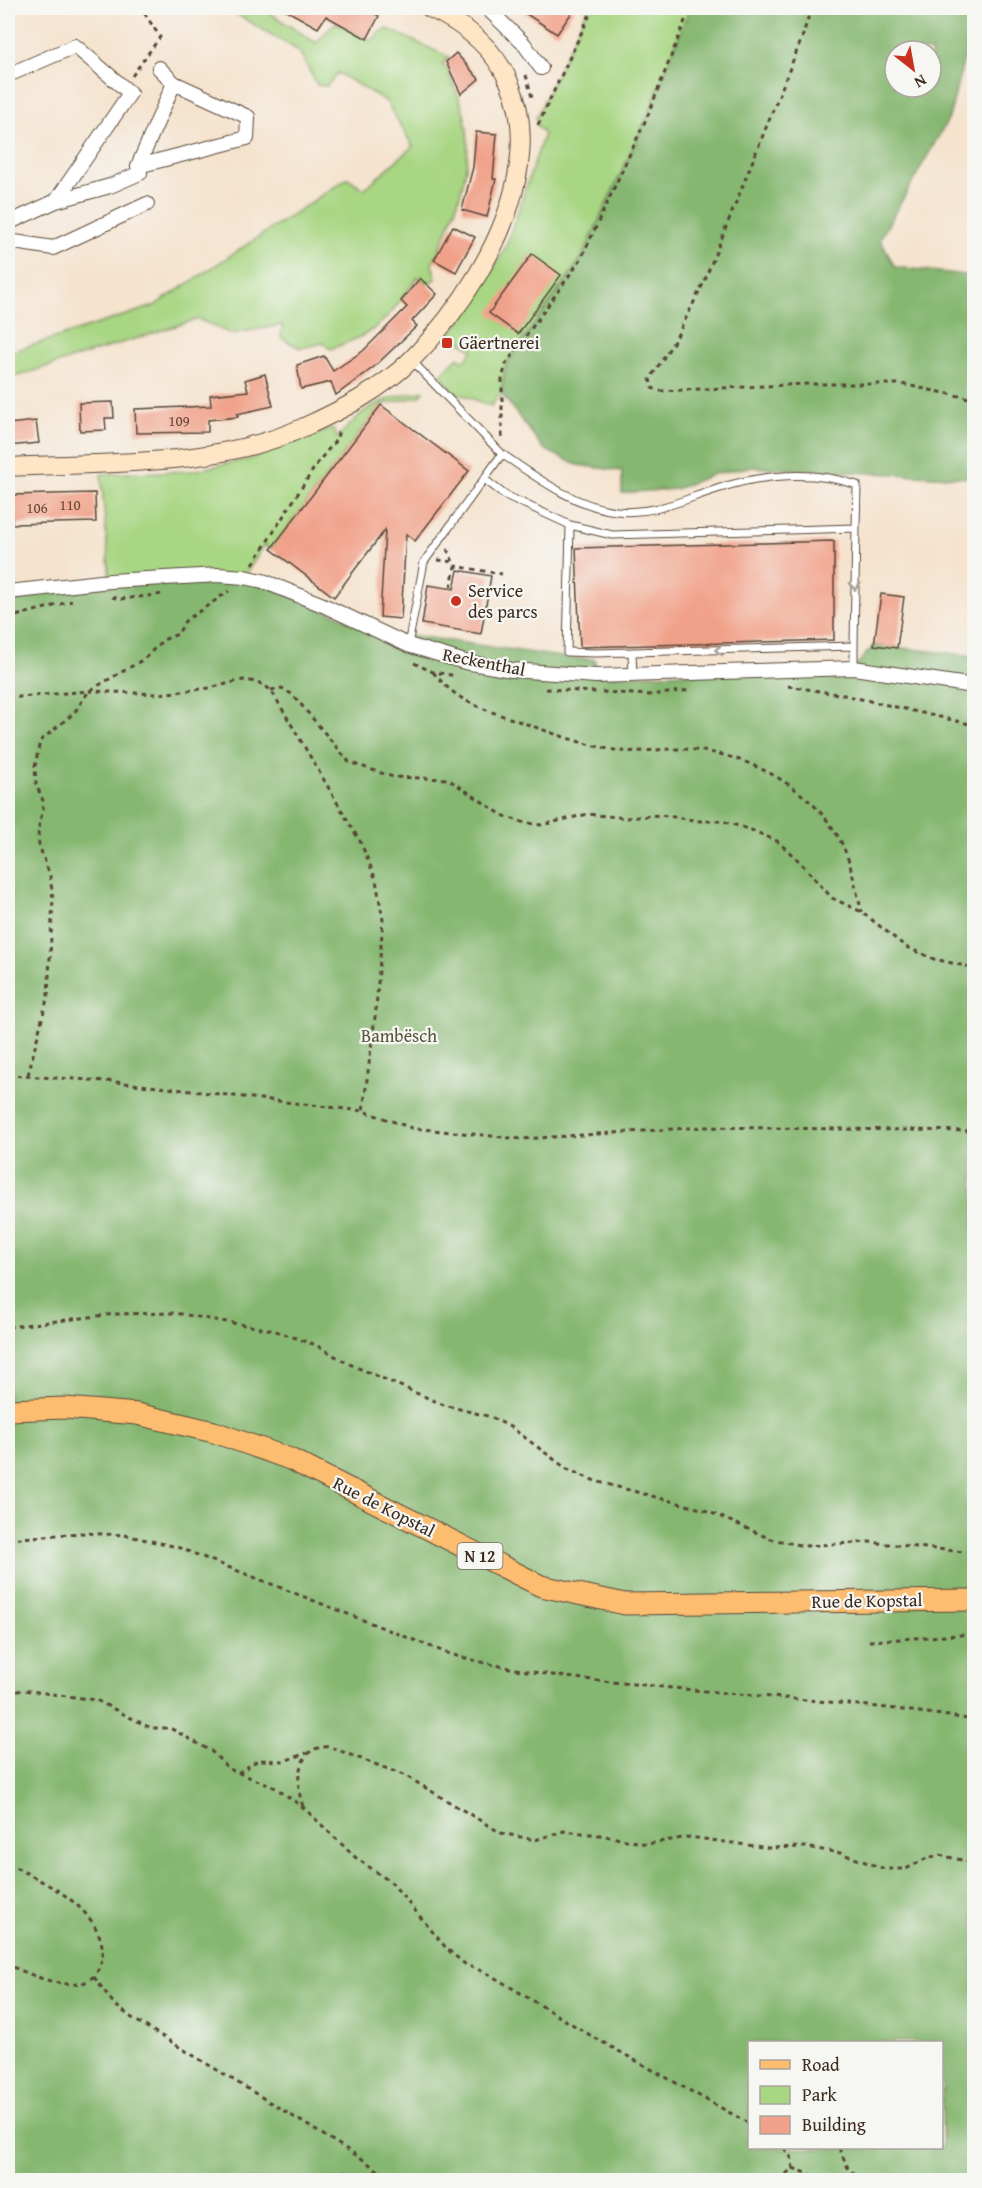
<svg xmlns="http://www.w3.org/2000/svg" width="982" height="2188" viewBox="0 0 982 2188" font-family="'Gentium Book Plus',serif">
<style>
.green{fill:#a8d683;stroke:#728050;stroke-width:1.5}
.forest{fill:#86b771;stroke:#607048;stroke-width:1.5;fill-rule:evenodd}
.building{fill:#f1a189}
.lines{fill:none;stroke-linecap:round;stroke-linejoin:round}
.service-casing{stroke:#574638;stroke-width:9}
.minor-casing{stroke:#574638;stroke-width:16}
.secondary-casing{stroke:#574638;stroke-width:20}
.primary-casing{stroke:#574638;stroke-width:23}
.path{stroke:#574638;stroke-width:3;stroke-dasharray:4.5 4.5;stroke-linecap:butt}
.service{stroke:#fff;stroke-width:7}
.minor{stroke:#fff;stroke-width:14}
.secondary{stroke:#fee5c5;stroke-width:18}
.primary{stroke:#fcbd6f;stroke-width:21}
.oneway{stroke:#a79f9a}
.poi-dot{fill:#c8321e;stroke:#f6f6f2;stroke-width:2}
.labels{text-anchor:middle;stroke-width:4.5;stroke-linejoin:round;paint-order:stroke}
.number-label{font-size:15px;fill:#684839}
.shield{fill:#f6f6f2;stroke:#73675e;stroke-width:1.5}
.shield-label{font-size:16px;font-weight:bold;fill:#3b2a1e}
.poi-label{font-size:18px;fill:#3b2a1e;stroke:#f6f6f2;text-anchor:start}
.street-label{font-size:18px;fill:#3b2a1e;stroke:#f6f6f2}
.park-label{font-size:18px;fill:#565537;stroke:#f6f6f2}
</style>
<rect width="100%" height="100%" fill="#f6f6f2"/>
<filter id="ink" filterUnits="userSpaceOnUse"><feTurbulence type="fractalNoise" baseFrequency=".0167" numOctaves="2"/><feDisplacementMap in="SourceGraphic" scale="12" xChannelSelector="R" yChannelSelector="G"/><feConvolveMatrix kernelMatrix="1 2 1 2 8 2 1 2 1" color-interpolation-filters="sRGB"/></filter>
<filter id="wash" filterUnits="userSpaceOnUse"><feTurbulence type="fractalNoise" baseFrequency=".008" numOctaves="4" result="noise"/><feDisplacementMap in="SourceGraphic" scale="24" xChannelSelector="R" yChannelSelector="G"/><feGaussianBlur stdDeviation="1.35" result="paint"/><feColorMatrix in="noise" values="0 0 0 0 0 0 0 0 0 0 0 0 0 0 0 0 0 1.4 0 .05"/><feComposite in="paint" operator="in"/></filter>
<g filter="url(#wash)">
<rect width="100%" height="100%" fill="#f5e3ce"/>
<path class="green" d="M226,8H262L316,43L336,22L371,41L380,32L388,29L449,57L442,65L448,70C453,86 462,102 465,118C476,168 453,220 432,264L436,279L428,283L418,277C386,319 383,331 330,349L323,343L300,348L281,338L282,325L231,334L198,319L8,379V353L154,306L348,178L364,189L413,146L386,101L338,73L327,86L317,85L299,51Z
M588,8H690L648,115L581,259L506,364L501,393L491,406L453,391L441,374L458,357L464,361L473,350L450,334L480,293L506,246L544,134L537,126L536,117Z
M424,391L421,396L381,405L271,549L264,545L244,577L110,581L101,474L191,471L250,459L333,428L337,438C372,401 375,401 424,391Z"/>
<path class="forest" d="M690,8H974V20L949,118L880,239L895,267L974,276V478L749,467L714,474L676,489L622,493V471L577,465L544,449L501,393L506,364L581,259L648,115ZM895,51H931V87H895Z
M244,577L408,644L410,635L567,658L595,659L596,676L854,668L874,645L974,656V2180H8V592ZM750,2042H942V2148H750Z"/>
<g id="blocks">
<path class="building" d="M282,8H364L379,16L367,39L326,16L318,28Z
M517,8H575L557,34Z
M456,53L479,79L461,94L446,62Z
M476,132L497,134L493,179H496L487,217L462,210L473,167Z
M453,226L475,237L456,272L434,260Z
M532,254L561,275L518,334L489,313Z
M420,278L437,294L412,321L417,326L374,367L336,395L331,382L301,389L297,365L324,356L333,371L363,351L407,307L401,301Z
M265,374L273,406L237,414L238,417L208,420V432L136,433L135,409L211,406L210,395L248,391L245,380Z
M113,402L114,418H105L106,430L80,431L79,403Z
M381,405L469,471L415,541L406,534L401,619L380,617L385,530L334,597L271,549Z
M36,421L39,443L8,446V424Z
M95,493L96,522L12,524L11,495Z
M834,541V640L580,647L576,548Z
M458,570L491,576L481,634L422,624L428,585L454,589Z
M881,594L904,597L897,648L874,645Z"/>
</g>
</g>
<g filter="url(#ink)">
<use href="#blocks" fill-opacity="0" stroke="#574638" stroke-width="1.5"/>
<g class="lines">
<defs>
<path id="service" d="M484,479L505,495L570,525L612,535L856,528L857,485C814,470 760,474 717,489C682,500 655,515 616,511C574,506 536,477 502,454
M570,525L567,652L595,653L854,646L856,528
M408,645L424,562L502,454L411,360
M632,652L633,675
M854,668V646"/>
<path id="minor" d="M487,8L524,44L541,68
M8,75L75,46L130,93L56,201L8,223
M138,166L247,138L248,117L174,83
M56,201L110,186L140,173L138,166L174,83L159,68
M8,241L53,248L147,204
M8,592L110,581L219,575L244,577L263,581L323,605L408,645L465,662L512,670L596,676L854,668L974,686"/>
<path id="secondary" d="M8,467C102,462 214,468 302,428C342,410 381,390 412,359C506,265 592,83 430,8"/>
<path id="primary" d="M8,1410L66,1408L137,1414L214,1432L290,1459L541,1586L625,1604L974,1600"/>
</defs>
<use href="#service" class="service-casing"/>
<use href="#minor" class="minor-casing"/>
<use href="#secondary" class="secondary-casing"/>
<use href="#primary" class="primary-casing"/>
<path class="path" d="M811,8L802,38L704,282L676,338L650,379L652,388L661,391L807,384H901L974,399
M526,75L533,101
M132,76L160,37L141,8
M538,125L593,8
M502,437V379L506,364L581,259L648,115L690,8
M447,549L455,566L502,574
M438,560L454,562
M253,564L318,462L337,439L339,428
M451,587L455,566
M112,597L121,599L164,594
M8,618L72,601
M414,663L433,672L456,676
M433,672C458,703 481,708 518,721C549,732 581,744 614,750C636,754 660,748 682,749C743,751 812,786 841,842C852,864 855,888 862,912
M788,686L844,695L974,725
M546,689L596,692
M271,690L282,688L293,695L349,762L393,777L448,779L502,815L522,822L541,825L588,814L626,818L660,815L700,821H722L751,830L777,841L798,860L832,898L862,912L906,947L934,959L974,968
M602,692L650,695L691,690
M8,698L89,691L159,694L209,688L243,680L258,682L271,690L361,843L376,880L383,920L376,1009L363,1111
M8,1075L107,1081L363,1111L412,1128L522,1139L704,1127L974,1131
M28,1075L48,995L53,899L50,876L39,845L38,831L44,803L36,784L35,766L40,741L74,713L89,691L144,659L163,640L178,634L185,621L229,591
M8,1327L114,1314L175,1313L273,1330L316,1345L347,1363L444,1405L491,1417L512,1428L567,1469L595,1481L705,1510L771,1539L804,1546L869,1542L974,1553
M8,1539L81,1533L125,1535L177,1547L447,1653C512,1672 577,1679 644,1685C754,1697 865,1702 974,1720
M869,1641L974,1634
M8,1693L23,1690L96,1700L151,1728H170L211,1751L229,1769L276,1788L304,1808L355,1857L392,1883L447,1949L466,1965L487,1973L595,2038L750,2124
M238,1773L258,1760L284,1761L307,1753
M303,1806C294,1783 297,1744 330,1747L406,1776L501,1833L535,1840L564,1831L600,1835L647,1844L689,1837L769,1848L805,1847L840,1853L885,1869H906L927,1858L940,1855L974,1863
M8,1863C32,1877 62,1889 82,1910C98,1926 110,1950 97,1972C93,1978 86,1983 78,1984C55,1986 29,1974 8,1965
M94,1977L114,2004L132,2018L361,2158L391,2180
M839,2148L848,2168L861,2180
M793,2168L817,2177L857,2180
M779,2180L793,2168L791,2157L784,2148"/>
<use href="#service" class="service"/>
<use href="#minor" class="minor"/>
<use href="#secondary" class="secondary"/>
<use href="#primary" class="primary"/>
</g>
<defs><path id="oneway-chevron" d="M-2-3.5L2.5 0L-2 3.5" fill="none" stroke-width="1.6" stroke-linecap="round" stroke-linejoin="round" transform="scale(1.5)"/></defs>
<g class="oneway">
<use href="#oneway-chevron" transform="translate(855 586) rotate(91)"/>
<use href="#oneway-chevron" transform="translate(719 650) rotate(178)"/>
</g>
</g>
<g class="poi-dot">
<rect x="441" y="337" width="12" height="12" rx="3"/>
<circle cx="456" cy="601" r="6"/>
</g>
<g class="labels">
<g class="number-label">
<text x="179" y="426">109</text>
<text x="70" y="510">110</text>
<text x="37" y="513">106</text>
</g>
<rect class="shield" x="457.5" y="1543" width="45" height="26" rx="4.5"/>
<g class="shield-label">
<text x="480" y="1562">N 12</text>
</g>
<g class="poi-label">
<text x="459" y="349">Gäertnerei</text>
<text x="468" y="597">Service<tspan x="468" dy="21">des parcs</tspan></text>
</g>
<g class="street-label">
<text transform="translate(484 662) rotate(11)" y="6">Reckenthal</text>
<text transform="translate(384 1507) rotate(27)" y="6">Rue de Kopstal</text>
<text transform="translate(867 1601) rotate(-1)" y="6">Rue de Kopstal</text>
</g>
<g class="park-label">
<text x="399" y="1042">Bambësch</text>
</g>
</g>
<rect width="982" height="2188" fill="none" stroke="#f6f6f2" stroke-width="30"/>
<rect x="748" y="2041" width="195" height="108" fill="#f6f6f2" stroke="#aba49d" stroke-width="1.5"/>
<rect x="760" y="2060" width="30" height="9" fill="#fcbd6f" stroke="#aba49d" stroke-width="1.5"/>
<text x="802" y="2071" font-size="18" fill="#3b2a1e">Road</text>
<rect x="760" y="2086" width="30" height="18" fill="#a8d683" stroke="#aba49d" stroke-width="1.5"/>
<text x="802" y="2101" font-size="18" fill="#3b2a1e">Park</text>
<rect x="760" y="2116" width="30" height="18" fill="#f1a189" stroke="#aba49d" stroke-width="1.5"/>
<text x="802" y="2131" font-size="18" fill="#3b2a1e">Building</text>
<g transform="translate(913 69) rotate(149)"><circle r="28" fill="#f6f6f2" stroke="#aba49d" stroke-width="1.5"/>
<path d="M0-4.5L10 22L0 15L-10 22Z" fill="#c8321e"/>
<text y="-9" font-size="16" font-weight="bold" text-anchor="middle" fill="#3b2a1e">N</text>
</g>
</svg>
